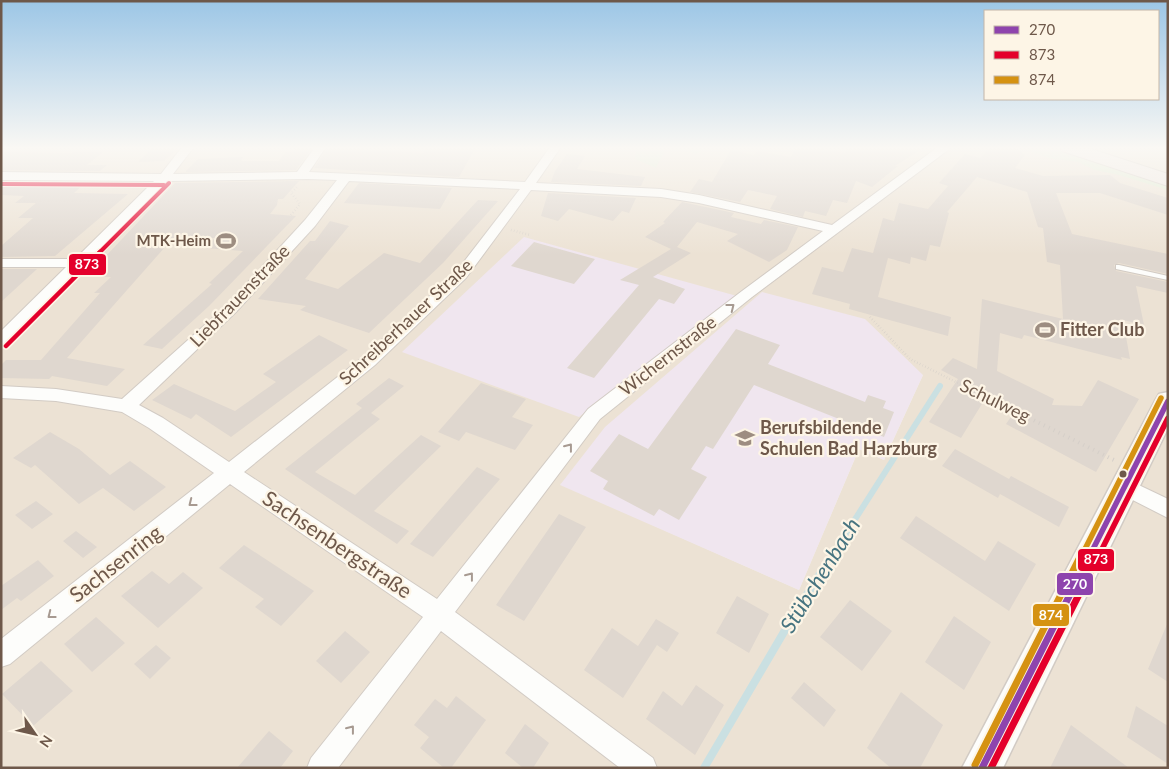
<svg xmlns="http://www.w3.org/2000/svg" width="1169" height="769" viewBox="0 0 1169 769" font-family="Lato,sans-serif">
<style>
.residential{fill:#ece2d4;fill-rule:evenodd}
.education{fill:#f0e6ef}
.green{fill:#dfead2}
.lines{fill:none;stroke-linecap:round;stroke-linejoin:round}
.stream-far2{stroke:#cae0e2;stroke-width:5}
.stream-far1{stroke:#cae0e2;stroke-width:6}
.stream{stroke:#cae0e2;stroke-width:8}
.building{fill:#dfd7cf}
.lane-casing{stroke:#d2cbc4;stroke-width:2}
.street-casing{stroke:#d2cbc4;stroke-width:2}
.secondary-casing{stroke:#d2cbc4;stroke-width:3}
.highway-casing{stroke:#d3cbc4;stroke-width:2}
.path-far1{stroke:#d5cfc9;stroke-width:2.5;stroke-dasharray:0.5 2.5;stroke-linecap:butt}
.path{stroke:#d5cfc9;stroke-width:4;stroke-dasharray:1 4.5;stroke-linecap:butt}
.lane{fill:#fdfdfb;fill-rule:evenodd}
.street{fill:#fdfdfb;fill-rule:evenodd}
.secondary{fill:#fdfdfb;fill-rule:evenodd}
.highway{fill:#efe7e3;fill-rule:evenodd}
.bus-1-far1-casing{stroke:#fdf5e6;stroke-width:9}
.bus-1-casing{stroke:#fdf5e6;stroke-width:11}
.bus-2-far3-casing{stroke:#fdf5e6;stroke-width:6}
.bus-2-far2-casing{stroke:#fdf5e6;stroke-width:8}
.bus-2-far1-casing{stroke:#fdf5e6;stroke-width:9}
.bus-2-casing{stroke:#fdf5e6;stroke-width:11}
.bus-3-far1-casing{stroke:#fdf5e6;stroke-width:9}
.bus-3-casing{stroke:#fdf5e6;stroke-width:11}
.bus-1-far1{stroke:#8e44ad;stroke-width:5.5}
.bus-1{stroke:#8e44ad;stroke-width:7}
.bus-2-far3{stroke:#e4002b;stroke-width:4}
.bus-2-far2{stroke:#e4002b;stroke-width:4.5}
.bus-2-far1{stroke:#e4002b;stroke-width:5.5}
.bus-2{stroke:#e4002b;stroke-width:7}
.bus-3-far1{stroke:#d59212;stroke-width:5.5}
.bus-3{stroke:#d59212;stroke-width:7}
.oneway{stroke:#a79a91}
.bus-dot{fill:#6e584a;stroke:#fdf5e6;stroke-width:2}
.labels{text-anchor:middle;stroke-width:4.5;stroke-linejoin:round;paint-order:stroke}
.far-poi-label{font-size:15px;font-weight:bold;fill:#6e584a;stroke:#fdf5e6;text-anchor:end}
.street-label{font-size:18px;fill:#6e584a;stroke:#fdf5e6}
.poi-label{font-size:18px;font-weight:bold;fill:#6e584a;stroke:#fdf5e6;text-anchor:start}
.near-street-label{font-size:21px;fill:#6e584a;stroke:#fdf5e6}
.near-water-label{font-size:22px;font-style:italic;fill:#477480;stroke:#fdf5e6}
.line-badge{stroke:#fdf5e6;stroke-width:2}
.badge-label{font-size:14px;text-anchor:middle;font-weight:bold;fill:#fff}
</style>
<rect width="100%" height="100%" fill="#f3efe7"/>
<path class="residential" d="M1,147H1168V768H1ZM923,375L884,460L859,449L799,590L560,484Z"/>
<path class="education" d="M524,237L737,296L579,417L402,352Z
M762,292L865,319L923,375L884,460L859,449L799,590L560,485L605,427Z"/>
<path class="green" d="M636,147H713L697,153L666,148L656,168L635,159Z
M1022,147H1053L1087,155L1168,182V190L1119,175L1095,170L1078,162L1048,158Z"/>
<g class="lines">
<path class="stream-far2" d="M939,388L940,386"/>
<path class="stream-far1" d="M831,557L940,386"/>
<path class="stream" d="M704,768L791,620L832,555"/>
</g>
<path class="building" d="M153,147H179L164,161L138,162Z
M297,147H313L296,170L185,172L198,159L243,157L241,161H279L285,152H293Z
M328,147L424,153V147H476L459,177L314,168Z
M796,147H813L845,153L846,147H925L895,166H898L872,187L856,181L847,203L833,200L826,216L805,211L803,217L770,209L777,196L748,190L740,202L690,192L699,179L712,182L731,150L754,155L757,151L791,157Z
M990,147H1015L1025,155L1015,168L1043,176L1110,175L1120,183L1168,198V215L1100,193H1056L1072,234L1168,254V274L1119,263L1114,265L1116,271L1168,282V293L1136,286L1144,325L1123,320L1130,359L1121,357L1122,360L1024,335L1022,339L1000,333L997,371L1054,399L1052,405L1082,406L1098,380L1139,399L1096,472L1006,424L1017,408L988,394L961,438L929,422L958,379L941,370L953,358L977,369L982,299L1063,319L1060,265L1047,262L1043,228L1038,227L1027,192L977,177L947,212L949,213L940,247L930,245L926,261L911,257L910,264L888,258L878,297L951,317L948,336L849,309L850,304L812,294L822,267L843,272L852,248L873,253L883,218L894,221L899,203L928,209L948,186L939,183L965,154L980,158Z
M1,152L72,153L74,152H103L87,165H107L100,171L1,170Z
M567,154L585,156L577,169L645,177L641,186L551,182L555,171Z
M299,181L283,199H278L277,205L270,214L296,216L209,306L162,349L143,345L212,284L209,283L243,251L205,248L215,238H173L67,358L125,369L107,386L52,376L49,379L1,378V365L6,360H41L100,293H94L111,277L87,276L175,183Z
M1,182H86L74,193L128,194L55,256L1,257V246L33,218H18L36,203H15L24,196L1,195Z
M359,183L452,188L440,209L344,203Z
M548,193L636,198L629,213L622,211L613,221L569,209L558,221L541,216Z
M478,200L498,201L443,263L369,333L300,310L306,306L258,299L310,241H315L330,221L349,226L305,279L338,289L384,253L420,263Z
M682,202L734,213L731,217L761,224L764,220L798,227L787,250L769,262L727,241L738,234L697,222L677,247L691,253L653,277L685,289L674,304L659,299L594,378L567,368L639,285L620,280L671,249L645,237L665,223L663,222Z
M534,242L595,259L574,284L511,266Z
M1,269H37L1,302Z
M736,329L780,345L768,364L865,402L868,395L886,401L883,408L894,412L884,437L754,385L713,449L706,446L691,469L707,477L679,520L659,509L654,516L603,489L608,481L590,471L619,434L648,449Z
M319,335L348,350L231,437L196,414L191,419L152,400L174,384L235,411L276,382L263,374Z
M389,378L404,386L371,413L380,419L315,472L355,495L421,435L441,446L374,511L409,531L397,544L285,469L362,408L356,404Z
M481,383L526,399L512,417L533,425L515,450L466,432L459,441L438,432Z
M50,432L79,449L110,475L130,461L166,487L134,511L103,488L79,504L35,465L31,468L13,458Z
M955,449L1009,479L1011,476L1069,507L1059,527L1000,494L998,498L942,466Z
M477,467L500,479L433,557L410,544Z
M36,501L53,514L32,529L15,515Z
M559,514L586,527L524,621L496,605Z
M916,516L985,561L998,541L1036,564L1009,611L900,538Z
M76,531L97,547L83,558L63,541Z
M244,545L314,591L281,626L255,607L264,599L219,568Z
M38,560L54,576L21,601L17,598L1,610V586Z
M152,571L169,584L183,572L203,588L158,628L121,596Z
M737,596L769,614L749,653L716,633Z
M850,600L892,631L862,671L820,637Z
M954,616L991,642L964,690L925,662Z
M96,617L125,643L92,672L64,644Z
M656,619L679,633L667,652L657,645L623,698L584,670L612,628L638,646Z
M1168,622V682L1148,669Z
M345,631L370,652L341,683L316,661Z
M156,645L171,658L150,679L134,664Z
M41,661L73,691L33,726L2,694Z
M804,682L836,710L824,727L791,698Z
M696,685L724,705L695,755L646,719L663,691L682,706Z
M901,692L943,725L920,768H891L867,748Z
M456,696L486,720L451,768H444L420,748L429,737L414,725L435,699L447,708Z
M1136,706L1168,726V764L1127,737Z
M525,724L549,743L533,768H523L505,753Z
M1071,725L1129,768H1050Z
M269,731L293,751L280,768H237Z"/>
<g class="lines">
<defs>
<path id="lane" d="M1116,265H1119L1168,276V280L1116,269Z"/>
<path id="street" d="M182,147H194L173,174L297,172L315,147H326L309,172L525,182L550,147H561L536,183L661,189L699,195L832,225L938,147H949L948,150L752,297L600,419L455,612L653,758L657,768H620L441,631L338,768H307L311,758L423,617L230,484L10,664L1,667V639L214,473L149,428L122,412L56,401L1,398V386L56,389L122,399L226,306L305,220L337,180L308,179L167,181L7,345L1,346V331L66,267H1V259H75L154,181L1,180V172L161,174ZM349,181L520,189L456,272L363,357L229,462L163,418L139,405L236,312L315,226ZM531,190L661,197L699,203L823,231L742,291L588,409L437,599L244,472L375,365L466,278Z
M1124,478L1168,499V518L1117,492L1114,486L1117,480Z"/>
<path id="secondary" d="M1168,392V428L1003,768H962L1155,401L1159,394Z"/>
<path id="highway" d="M1059,147H1085L1168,174V186L1062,151Z"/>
</defs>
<use href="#lane" class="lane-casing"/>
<use href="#street" class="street-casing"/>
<use href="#secondary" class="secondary-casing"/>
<use href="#highway" class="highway-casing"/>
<path class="path-far1" d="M291,215L300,204L291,193L297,187
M511,230L530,235
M870,317L910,359L968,388"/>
<path class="path" d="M965,386L1114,460"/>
<use href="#lane" class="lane"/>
<use href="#street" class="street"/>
<use href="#secondary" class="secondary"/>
<use href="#highway" class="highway"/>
<defs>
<path id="bus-1-far1" d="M1089,557L1168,401"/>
<path id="bus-1" d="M982,768L1090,555"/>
<path id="bus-2-far3" d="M1,184L164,185
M98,254L169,183"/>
<path id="bus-2-far2" d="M6,346L100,252"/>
<path id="bus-2-far1" d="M1098,557L1168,418"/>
<path id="bus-2" d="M991,768L1099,555"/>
<path id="bus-3-far1" d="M1081,557L1161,398"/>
<path id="bus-3" d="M975,765L1081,555"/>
</defs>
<use href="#bus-1-far1" class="bus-1-far1-casing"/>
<use href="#bus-1" class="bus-1-casing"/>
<use href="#bus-2-far3" class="bus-2-far3-casing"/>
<use href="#bus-2-far2" class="bus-2-far2-casing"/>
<use href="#bus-2-far1" class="bus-2-far1-casing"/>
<use href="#bus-2" class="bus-2-casing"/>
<use href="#bus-3-far1" class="bus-3-far1-casing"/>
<use href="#bus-3" class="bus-3-casing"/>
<use href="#bus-1-far1" class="bus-1-far1"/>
<use href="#bus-1" class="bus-1"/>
<use href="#bus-2-far3" class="bus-2-far3"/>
<use href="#bus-2-far2" class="bus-2-far2"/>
<use href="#bus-2-far1" class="bus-2-far1"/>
<use href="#bus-2" class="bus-2"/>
<use href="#bus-3-far1" class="bus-3-far1"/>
<use href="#bus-3" class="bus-3"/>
</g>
<defs><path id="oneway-chevron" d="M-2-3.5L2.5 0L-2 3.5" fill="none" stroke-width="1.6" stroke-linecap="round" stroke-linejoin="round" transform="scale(1.25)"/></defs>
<g class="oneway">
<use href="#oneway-chevron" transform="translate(731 307) rotate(-38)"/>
<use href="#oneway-chevron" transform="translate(569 447) rotate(-52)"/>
<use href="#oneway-chevron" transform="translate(192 503) rotate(142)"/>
<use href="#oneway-chevron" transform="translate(470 576) rotate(-52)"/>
<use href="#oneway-chevron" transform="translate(51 615) rotate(142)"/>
<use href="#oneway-chevron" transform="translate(351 729) rotate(-52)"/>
</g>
<linearGradient id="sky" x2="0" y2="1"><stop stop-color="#9cc6e6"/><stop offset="0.58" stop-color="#faf8f4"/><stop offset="1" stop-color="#faf8f4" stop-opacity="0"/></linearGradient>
<rect width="1169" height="255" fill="url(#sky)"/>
<defs>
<symbol id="stadium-bare" viewBox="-9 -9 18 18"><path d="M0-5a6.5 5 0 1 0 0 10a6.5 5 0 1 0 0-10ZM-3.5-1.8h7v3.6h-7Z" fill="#9d8d81" stroke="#fdf5e6" stroke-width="2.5" paint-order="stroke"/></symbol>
<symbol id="school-bare" viewBox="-9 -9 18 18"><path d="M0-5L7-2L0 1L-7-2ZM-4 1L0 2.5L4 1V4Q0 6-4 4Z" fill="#9d8d81" stroke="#fdf5e6" stroke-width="2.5" paint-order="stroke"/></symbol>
</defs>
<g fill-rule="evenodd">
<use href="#stadium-bare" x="212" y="227" width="28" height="28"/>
<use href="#stadium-bare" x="1031" y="316" width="28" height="28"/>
<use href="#school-bare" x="731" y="424" width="28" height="28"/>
</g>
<circle class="bus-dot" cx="1123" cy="474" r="4.5"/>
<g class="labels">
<g class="far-poi-label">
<text x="211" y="246">MTK-Heim</text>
</g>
<g class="street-label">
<text transform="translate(240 296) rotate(-46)" y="6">Liebfrauenstraße</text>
<text transform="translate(406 322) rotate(-43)" y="6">Schreiberhauer Straße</text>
<text transform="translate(668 356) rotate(-38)" y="6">Wichernstraße</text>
<text transform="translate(995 401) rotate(26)" y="6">Schulweg</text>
</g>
<g class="poi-label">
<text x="1060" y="336">Fitter Club</text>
<text x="760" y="434">Berufsbildende<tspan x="760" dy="21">Schulen Bad Harzburg</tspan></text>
</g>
<g class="near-street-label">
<text transform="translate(337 545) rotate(34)" y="7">Sachsenbergstraße</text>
<text transform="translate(116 564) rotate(-38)" y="7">Sachsenring</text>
</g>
<g class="near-water-label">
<text transform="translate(820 575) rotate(-58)" y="8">Stübchenbach</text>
</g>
</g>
<g class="line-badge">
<rect x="68" y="253" width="39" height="23" rx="5" fill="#e4002b"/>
<rect x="1077" y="548" width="38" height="24" rx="5" fill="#e4002b"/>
<rect x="1056" y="572" width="38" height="24" rx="5" fill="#8e44ad"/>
<rect x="1032" y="603" width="38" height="24" rx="5" fill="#d59212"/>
</g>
<g class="badge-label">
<text x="87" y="269">873</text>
<text x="1096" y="564">873</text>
<text x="1075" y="589">270</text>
<text x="1051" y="620">874</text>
</g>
<rect width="1169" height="769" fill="none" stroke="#6e584a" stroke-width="5"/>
<rect x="984" y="10" width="175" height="90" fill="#fdf5e6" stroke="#c4b6a8"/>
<rect x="994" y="26" width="25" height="8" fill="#8e44ad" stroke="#c4b6a8"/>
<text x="1029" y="35" font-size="15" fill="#6e584a">270</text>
<rect x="994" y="51" width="25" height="8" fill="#e4002b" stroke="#c4b6a8"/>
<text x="1029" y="60" font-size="15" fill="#6e584a">873</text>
<rect x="994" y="76" width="25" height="8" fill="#d59212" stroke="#c4b6a8"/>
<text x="1029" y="85" font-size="15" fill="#6e584a">874</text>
<g transform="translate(35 734) rotate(124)" stroke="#fdf5e6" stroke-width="4" paint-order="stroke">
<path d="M0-4L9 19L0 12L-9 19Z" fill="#6e584a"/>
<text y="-8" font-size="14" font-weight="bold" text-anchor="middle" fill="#6e584a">N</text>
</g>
</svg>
